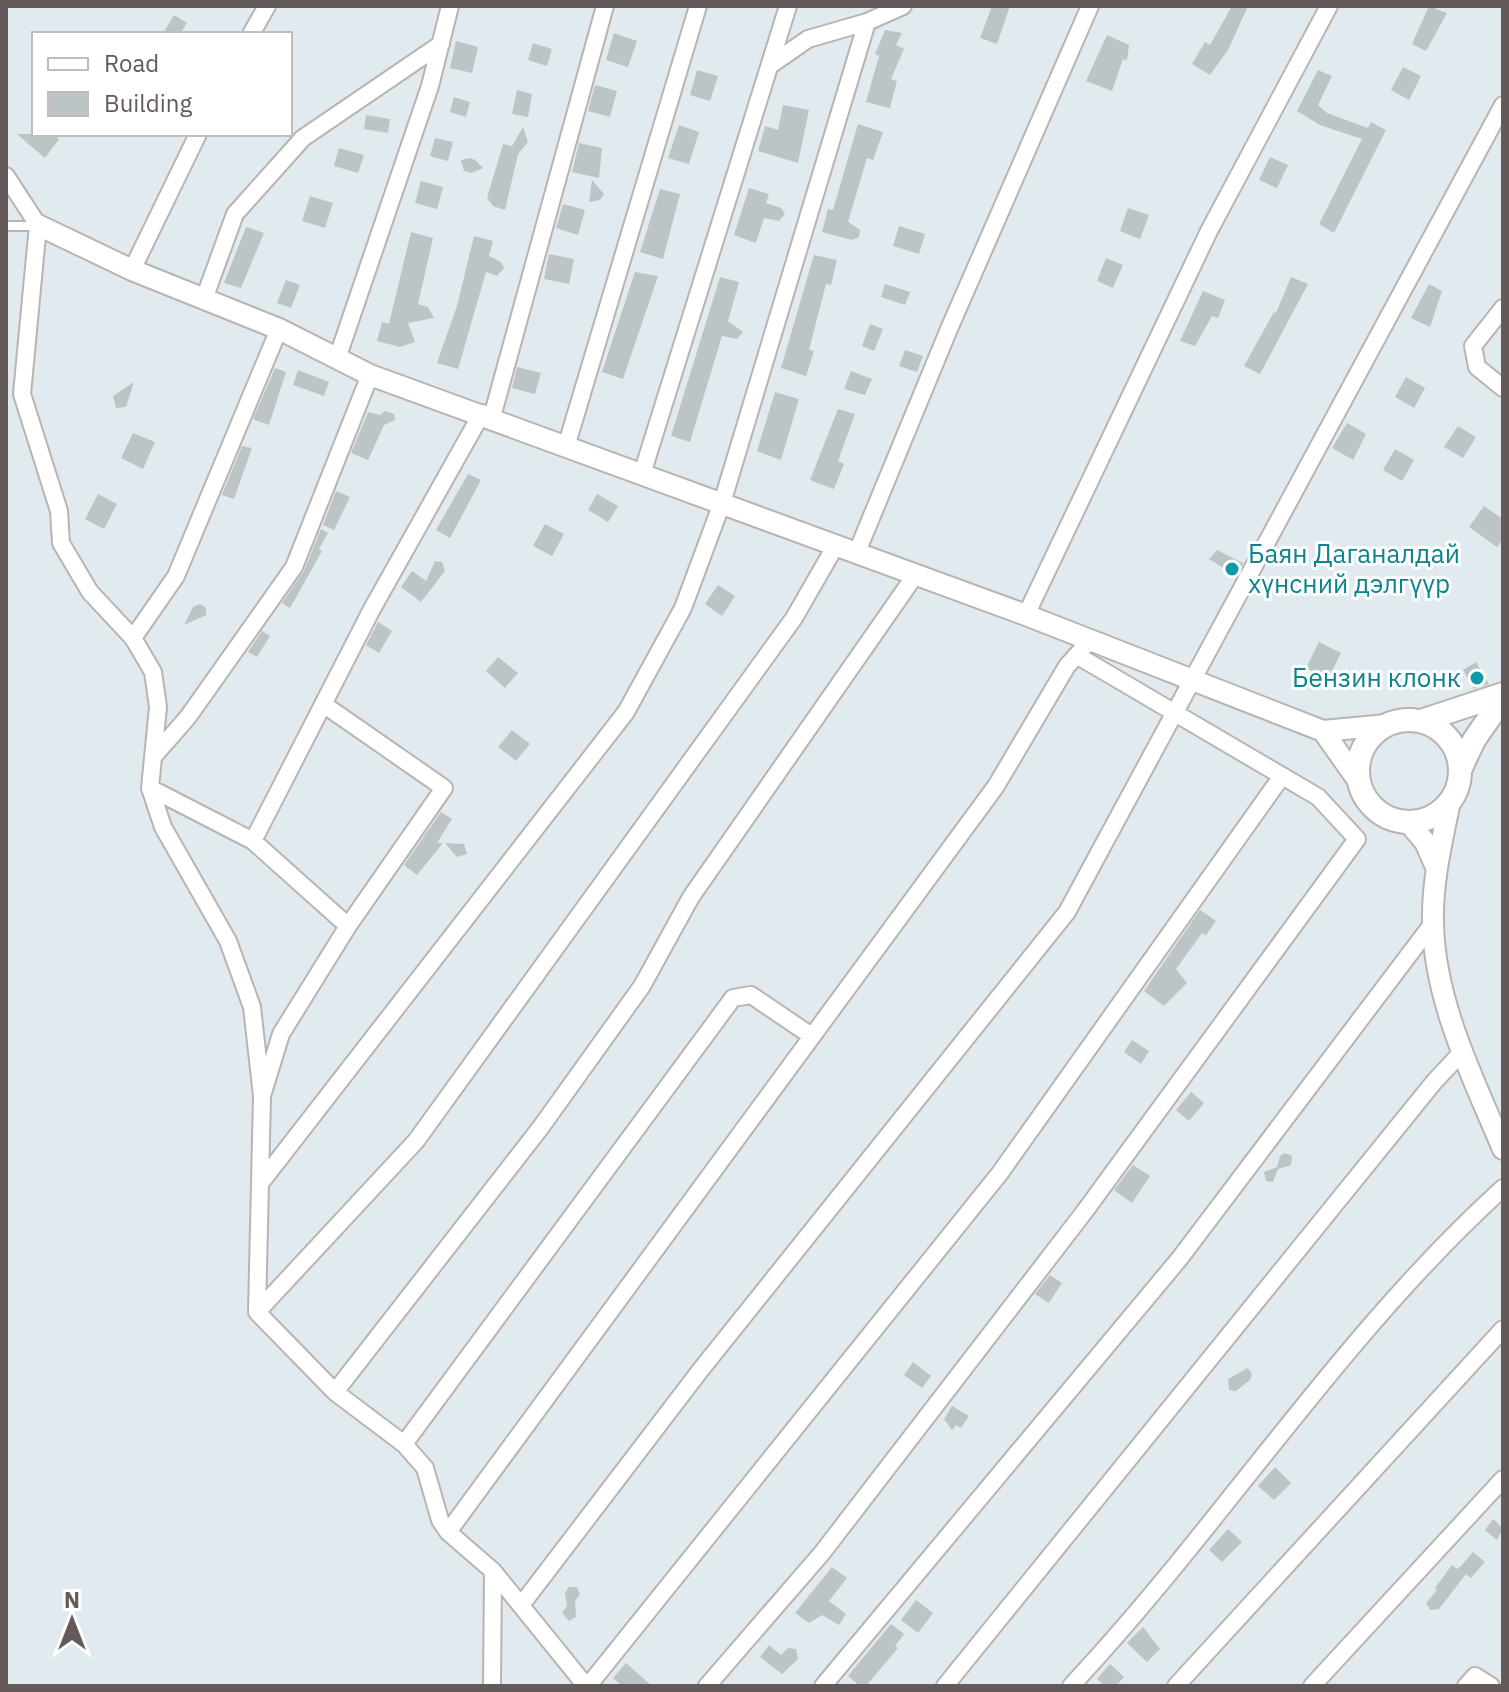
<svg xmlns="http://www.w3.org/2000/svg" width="1509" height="1692" viewBox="0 0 1509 1692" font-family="'IBM Plex Sans',sans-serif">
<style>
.building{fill:#bcc4c6}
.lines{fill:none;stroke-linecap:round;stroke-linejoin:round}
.service-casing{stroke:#bab3b2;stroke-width:12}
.minor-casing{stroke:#bab3b2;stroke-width:20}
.tertiary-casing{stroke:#bab3b2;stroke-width:24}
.secondary-casing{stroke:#bab1b0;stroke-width:26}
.service{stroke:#fff;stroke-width:8}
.minor{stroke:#fff;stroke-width:16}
.tertiary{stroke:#fff;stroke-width:20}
.secondary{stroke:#fff;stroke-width:22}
.culture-dot{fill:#0f9aa8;stroke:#fff;stroke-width:3}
.labels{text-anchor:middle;stroke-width:6;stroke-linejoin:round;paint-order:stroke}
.culture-label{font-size:26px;fill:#0d838f;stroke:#fff;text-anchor:start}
</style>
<rect width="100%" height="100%" fill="#e1eaee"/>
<path class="building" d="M992,6H1010L997,44L980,38Z
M1232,6H1248L1228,50L1210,75L1192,64L1205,42L1210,45Z
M1429,6L1447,13L1426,51L1412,44Z
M174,15L187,23L180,34H163Z
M885,30L902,33L896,45L904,49L891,79L897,81L890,108L866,102L879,56L875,54Z
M614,33L637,41L628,67L606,60Z
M1107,35L1129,45L1127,60L1123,59L1112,91L1086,81Z
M456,41L478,47L472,73L450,68Z
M533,43L552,49L547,66L528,60Z
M1403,67L1421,76L1409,100L1391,90Z
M697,70L718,76L710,101L690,95Z
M1318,70L1332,76L1318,105L1327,113L1368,128L1371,122L1386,130L1334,233L1319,224L1362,139L1320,125L1297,111Z
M595,85L617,91L610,117L588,111Z
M517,90L532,94L528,117L512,114Z
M454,97L470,102L466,117L450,112Z
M783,105L809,110L798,163L758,151L765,126L778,130Z
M366,115L390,119L388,133L364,129Z
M858,124L883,132L873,160L867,158L848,222L860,230L859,237L852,240L822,232L828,209L833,210Z
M679,125L699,132L689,164L668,158Z
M523,127L528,142L518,154L505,210L493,206L487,198L503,144L512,146Z
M17,134H52L59,139L45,158Z
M435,138L453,142L448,161L430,156Z
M579,143L602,148L599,178L572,172Z
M339,148L364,155L358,173L334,166Z
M1270,157L1288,165L1277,188L1259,180Z
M470,158L475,160L483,168L472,173L464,171L461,160Z
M592,180L604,194L600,200L589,202Z
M421,181L443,187L437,209L415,203Z
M749,188L769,194L766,203L781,208L785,214L779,221L764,218L756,243L734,235Z
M660,189L680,194L663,259L640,252Z
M310,196L333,203L325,228L302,221Z
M563,204L585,210L578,235L556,228Z
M1128,208L1149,215L1140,239L1120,231Z
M899,226L925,234L919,254L893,246Z
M246,227L264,233L241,288L224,283Z
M411,232L433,238L418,304L428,307L434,318L408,323L415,342L400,347L377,341L382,322L389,324Z
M474,236L493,241L489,256L501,262L504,268L497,276L486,272L458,369L437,363L457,306Z
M549,254L574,259L569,284L544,279Z
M814,255L837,260L831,285L826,284L809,350L814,351L806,376L781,368Z
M1106,258L1123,265L1113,288L1097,281Z
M635,272L658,276L623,379L602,372Z
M720,277L739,282L728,321L743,332L737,339L722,336L690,442L671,436Z
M1291,277L1308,284L1260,374L1244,366L1274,312L1276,313Z
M286,280L300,285L291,308L277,303Z
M885,284L910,292L905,305L881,297Z
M1429,284L1442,291L1430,327L1411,318Z
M1203,291L1225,300L1218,318L1212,316L1195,346L1180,341Z
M870,324L883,329L874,351L862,346Z
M905,350L923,356L917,372L899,366Z
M517,367L541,373L535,394L512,388Z
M275,368L286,372L269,425L253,419Z
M298,370L329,382L324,396L293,385Z
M851,371L872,379L865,395L844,389Z
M1406,377L1425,388L1414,408L1395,397Z
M134,382L126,407L116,408L113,396Z
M775,392L799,399L781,460L757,451Z
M838,409L855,414L838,461L844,464L834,489L810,480Z
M385,411L394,414L395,420L384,425L368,460L351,453L368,412L380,415Z
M1347,423L1366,434L1353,460L1332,448Z
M1458,426L1476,437L1463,458L1444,447Z
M133,433L155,442L143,469L121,458Z
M242,446L252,448L234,499L222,495Z
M1395,449L1414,460L1402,481L1383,470Z
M468,474L481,480L450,538L436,530Z
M336,491L350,497L334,530L323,525Z
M98,494L117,504L104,529L85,519Z
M597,494L618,506L608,522L588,510Z
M1484,506L1503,519V539L1497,547L1469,527Z
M545,524L564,534L552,556L533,546Z
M321,529L328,533L319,549L322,551L290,608L282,603L304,571Z
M1217,550L1243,563L1236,576L1209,559Z
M435,561L442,562L445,571L421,602L401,587L412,571L426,581Z
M718,585L735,596L722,616L705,604Z
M200,604L206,608V615L184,625L193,607Z
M378,622L392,631L379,653L366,645Z
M262,631L270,636L257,657L248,652Z
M1319,642L1341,653L1328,679L1306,668Z
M498,657L518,673L505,688L486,671Z
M1476,662L1489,684L1474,689L1463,670Z
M512,730L530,744L516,761L498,747Z
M441,812L452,819L437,843H443L417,875L404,865Z
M445,843L464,844L467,854L457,857Z
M1200,910L1216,921L1206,935L1202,933L1176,969L1187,983L1164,1006L1144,991Z
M1132,1040L1149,1051L1141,1064L1124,1052Z
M1191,1092L1204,1103L1189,1121L1176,1110Z
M1285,1153L1292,1156L1291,1165L1278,1169L1273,1182L1266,1181L1264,1172L1277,1167L1280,1156Z
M1133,1165L1150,1176L1132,1203L1114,1190Z
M1050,1275L1062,1283L1049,1303L1035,1294Z
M913,1362L931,1376L922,1388L904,1375Z
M1248,1368L1252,1374L1250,1380L1236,1391L1229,1390L1228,1379Z
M952,1406L969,1416L961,1428L956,1425L952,1430L944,1419Z
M1275,1467L1291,1483L1274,1500L1258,1486Z
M1493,1519L1503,1528L1497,1540L1485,1530Z
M1228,1529L1242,1542L1222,1562L1209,1550Z
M1473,1552L1485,1562L1471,1578L1466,1574L1439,1609L1430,1610L1426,1603L1437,1590L1435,1588L1452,1565L1457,1569L1461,1566Z
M832,1567L847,1578L829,1601L846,1614L839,1625L822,1615L809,1623L795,1613Z
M569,1587H577L580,1594L575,1601L576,1617L569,1621L562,1613L567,1606L565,1593Z
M916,1600L933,1613L918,1633L901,1620Z
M891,1624L904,1634L895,1646L898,1648L866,1686H860L848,1676Z
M1143,1627L1160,1649L1147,1662L1127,1643Z
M769,1645L781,1655L788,1648L796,1649L798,1659L782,1674L760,1657Z
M626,1663L652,1686H622L613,1678Z
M1110,1664L1124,1677L1116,1686H1105L1097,1679Z"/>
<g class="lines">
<defs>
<path id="service" d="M6,226H38"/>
<path id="minor" d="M251,34L267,6
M772,64L808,39L867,22L903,6
M6,176L38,225L22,394L59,511L61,543L90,592L133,638L153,672L158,707L150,788L253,841L348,926L281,1034L262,1096
M132,270L198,134
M204,299L235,214L303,138L441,44
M1503,308L1473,346L1477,367L1503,388
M337,359L430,86L450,6
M492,417L605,6
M566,447L698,6
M642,474L788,6
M857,552L949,329L1090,6
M1026,615L1209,231L1329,6
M133,638L176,576L279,329
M323,704L444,788L348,926
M153,757L188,717L294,567L370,375
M150,788L163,827L228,941L252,1007L262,1096L257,1312L335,1392L404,1444L425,1468L440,1520L448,1532L493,1571L586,1686
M253,841L372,609L482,413
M262,1181L626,712L683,608L722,503L867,22
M257,1312L416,1141L794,618L836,545
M335,1392L541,1127L642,986L691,897L916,574
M404,1444L733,998L751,995L810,1035
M448,1532L996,786L1067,666L1084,647
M522,1604L699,1372L1067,912L1503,105
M492,1686L493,1571
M588,1686L1000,1173L1282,776
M707,1686L822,1553L1085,1211L1357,839L1318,797L1078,656
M823,1686L1180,1258L1433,923
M945,1686L1434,1082L1462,1052
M1071,1686C1221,1526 1340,1336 1503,1188
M1176,1686L1503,1329
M1312,1686L1503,1479
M1466,1686L1475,1676L1491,1686"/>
<path id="tertiary" d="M38,225L132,270L279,329L370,375L1026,615L1323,731L1387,725
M1323,731L1359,782
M1450,801C1442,841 1432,881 1433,922C1434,1001 1473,1078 1503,1149
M1408,822L1425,842L1436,867"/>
<path id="secondary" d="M1358 771a51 51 0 1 1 102 0a51 51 0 1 1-102 0Z
M1421,721L1503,694
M1460,770L1474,740L1503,698"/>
</defs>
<use href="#service" class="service-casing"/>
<use href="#minor" class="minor-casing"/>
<use href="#tertiary" class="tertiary-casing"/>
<use href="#secondary" class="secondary-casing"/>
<use href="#service" class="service"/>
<use href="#minor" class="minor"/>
<use href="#tertiary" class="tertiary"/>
<use href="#secondary" class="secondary"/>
</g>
<g class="culture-dot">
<circle cx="1232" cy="569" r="8"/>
<circle cx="1477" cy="678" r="8"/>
</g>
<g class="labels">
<g class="culture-label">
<text x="1248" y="563">Баян Даганалдай<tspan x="1248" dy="30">хүнсний дэлгүүр</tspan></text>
<text x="1461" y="687" text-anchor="end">Бензин клонк</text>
</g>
</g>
<rect width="1509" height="1692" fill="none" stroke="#635a59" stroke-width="16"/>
<rect x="32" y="32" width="260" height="104" fill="#ffffff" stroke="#c1bdbd" stroke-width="2"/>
<rect x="48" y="58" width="40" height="12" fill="#ffffff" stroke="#c1bdbd" stroke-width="2"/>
<text x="104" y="72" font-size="24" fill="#635a59">Road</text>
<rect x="48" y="92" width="40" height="24" fill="#bcc4c6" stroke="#c1bdbd" stroke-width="2"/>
<text x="104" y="112" font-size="24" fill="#635a59">Building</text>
<g transform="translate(72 1620)" stroke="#ffffff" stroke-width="6" paint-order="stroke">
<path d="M0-6L14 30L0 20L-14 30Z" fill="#635a59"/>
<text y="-12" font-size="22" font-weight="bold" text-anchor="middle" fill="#635a59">N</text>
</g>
</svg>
